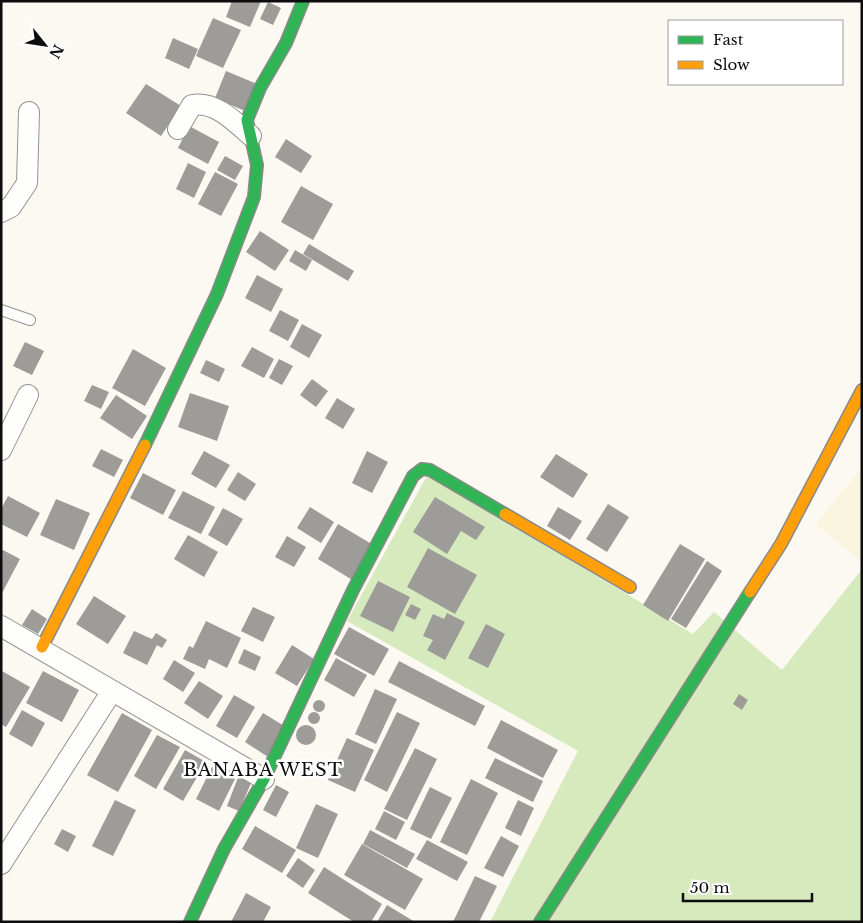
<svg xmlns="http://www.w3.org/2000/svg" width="863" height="923" viewBox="0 0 863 923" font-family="'Libre Baskerville',serif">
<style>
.farmland{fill:#f9f4dd}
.forest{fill:#d7eabe}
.building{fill:#9e9c98}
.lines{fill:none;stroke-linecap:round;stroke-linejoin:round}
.lane-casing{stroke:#949390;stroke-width:12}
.street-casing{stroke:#949390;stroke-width:22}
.fast-casing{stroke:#8b8a87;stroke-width:14}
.slow-casing{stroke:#8b8a87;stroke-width:14}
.lane{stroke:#fefefd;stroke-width:10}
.street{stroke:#fefefd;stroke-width:20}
.fast{stroke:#30b455;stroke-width:11}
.slow{stroke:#ff9f0a;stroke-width:11}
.labels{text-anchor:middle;stroke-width:5;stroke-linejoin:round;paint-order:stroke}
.quarter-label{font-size:18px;letter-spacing:1px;fill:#0d0d0d;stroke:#fff}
</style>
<rect width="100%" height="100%" fill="#fbf9f2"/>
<path class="farmland" d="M862,468V562L816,524Z"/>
<path class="forest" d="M428,474L693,634L714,612L782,670L862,569V922H490L578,751L347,621Z"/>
<path class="building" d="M232,1H261L250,27L226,17Z
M268,2L281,8L273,25L260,19Z
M213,18L241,30L223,68L196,56Z
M173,38L198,49L189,69L165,58Z
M226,71L257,84L245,111L215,98Z
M146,84L181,106L161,136L126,113Z
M189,126L219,142L208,164L178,148Z
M286,139L312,156L301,173L275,157Z
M225,156L243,166L235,180L217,170Z
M188,163L206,172L194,198L176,189Z
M215,172L238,184L221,216L198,204Z
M301,186L333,204L313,240L281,222Z
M260,231L289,250L275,271L246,252Z
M309,244L354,271L348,281L303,254Z
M295,250L312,260L306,271L289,261Z
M257,275L283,289L271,312L245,298Z
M280,310L299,320L288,341L269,331Z
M302,324L322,335L309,358L290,347Z
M25,342L44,351L32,375L13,366Z
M252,347L274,359L264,378L241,366Z
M133,349L166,368L145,406L112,388Z
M279,359L293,366L282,385L269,378Z
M206,360L225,369L219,382L200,373Z
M312,379L328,391L316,407L300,395Z
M92,385L109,392L101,409L84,401Z
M190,393L229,406L217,441L178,427Z
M116,395L147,416L132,439L100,418Z
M337,398L355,409L343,429L325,418Z
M101,449L123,460L114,477L92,466Z
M204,451L230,465L216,488L191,474Z
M367,451L388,462L372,493L352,483Z
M556,454L588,474L573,498L540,477Z
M238,472L256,484L245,501L227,490Z
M143,473L176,490L163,515L130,498Z
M183,491L215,507L201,534L168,518Z
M8,496L40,513L27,537L1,524V509Z
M435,497L485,527L476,540L461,531L447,554L413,532Z
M56,499L90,513L74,550L40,535Z
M608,504L629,517L607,552L586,539Z
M310,507L334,522L321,543L297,528Z
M558,507L582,521L570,540L547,526Z
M223,508L243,519L227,546L208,535Z
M338,524L375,546L354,581L318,559Z
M188,535L218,552L204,577L174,559Z
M287,536L306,547L294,567L275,557Z
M680,544L705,559L668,621L643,605Z
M428,548L477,575L455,614L407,587Z
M1,549L20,559L1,595Z
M707,561L722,571L686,628L671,619Z
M378,581L410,597L393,632L360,616Z
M94,596L126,616L108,644L76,624Z
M411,604L421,609L415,620L405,615Z
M253,607L275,617L263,642L241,631Z
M32,609L47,619L38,634L22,625Z
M447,613L465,622L445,660L427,650L433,640L423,636L433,614L444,619Z
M206,621L241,638L227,668L209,659L205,669L183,659L189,646L193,648Z
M486,624L505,634L488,668L468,658Z
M349,627L389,649L374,676L334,654Z
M134,631L152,639L156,633L167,640L162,648L157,645L147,665L123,653Z
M292,645L314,659L297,686L275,673Z
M244,649L261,657L255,671L238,663Z
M336,658L367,675L354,697L324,680Z
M174,660L195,673L183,692L163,679Z
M399,661L485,706L475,726L388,682Z
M2,671L30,687L6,727L1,724Z
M43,671L79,690L62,722L26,703Z
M199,681L223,696L208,719L184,703Z
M375,689L397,699L376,744L355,734Z
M739,694L748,700L742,710L733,704Z
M234,695L255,707L237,738L216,726Z
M313 706a6 6 0 1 1 12 0a6 6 0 1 1-12 0Z
M22,710L45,723L32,747L9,734Z
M308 718a6 6 0 1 1 12 0a6 6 0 1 1-12 0Z
M397,712L420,723L387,792L364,780Z
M122,713L152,730L118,792L87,775Z
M263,713L286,727L268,757L245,742Z
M501,720L558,750L543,778L487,748Z
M296 735a10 10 0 1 1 20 0a10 10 0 1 1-20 0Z
M157,735L180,747L156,789L134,776Z
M347,738L374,750L355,792L328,780Z
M415,748L437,759L407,820L384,809Z
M185,750L206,762L183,801L163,789Z
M495,758L543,781L533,802L485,778Z
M212,767L235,779L219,811L196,799Z
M239,775L252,781L239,811L227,806Z
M471,779L498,793L467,855L440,842Z
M276,785L289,792L276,817L263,810Z
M430,787L452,798L431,839L410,829Z
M115,800L136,810L113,856L92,846Z
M518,800L534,808L521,836L505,828Z
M316,804L338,814L318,858L296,848Z
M384,811L405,822L396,840L375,829Z
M255,826L296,850L282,873L242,849Z
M62,829L76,836L68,852L54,844Z
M370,830L415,854L407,868L363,844Z
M501,836L519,846L503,877L484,868Z
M427,840L468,862L457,881L416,859Z
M362,844L423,879L405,910L344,875Z
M298,858L315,870L303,888L286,876Z
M324,867L382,904L371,922H354L308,893Z
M475,876L497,886L479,922H453Z
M246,893L271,907L263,922H231Z
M387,905L415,922H377Z"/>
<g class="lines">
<defs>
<path id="lane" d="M1,310L30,320"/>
<path id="street" d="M178,129L192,105C216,101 235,122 251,136
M1,212L11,207L27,183L29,112
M1,450L28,395
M1,626L264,779
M1,864L112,691"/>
<path id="fast" d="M145,445L217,294L254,197L257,165L247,120L260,88L286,43L303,1
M190,922L224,849L264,779L353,590L413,476L422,469L430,470L505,514
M540,922L750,592"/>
<path id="slow" d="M505,514L630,587
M750,592L781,544L862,390
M42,647L145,445"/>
</defs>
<use href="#lane" class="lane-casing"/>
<use href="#street" class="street-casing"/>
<use href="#fast" class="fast-casing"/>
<use href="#slow" class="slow-casing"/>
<use href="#lane" class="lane"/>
<use href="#street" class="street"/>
<use href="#fast" class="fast"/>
<use href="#slow" class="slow"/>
</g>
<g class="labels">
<g class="quarter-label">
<text x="263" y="776">BANABA WEST</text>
</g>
</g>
<rect width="863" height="923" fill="none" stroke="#0d0d0d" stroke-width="5"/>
<rect x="668" y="20" width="175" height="65" fill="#ffffff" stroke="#9e9e9e"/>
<rect x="678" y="36" width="25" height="8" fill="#30b455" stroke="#9e9e9e"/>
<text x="713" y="45" font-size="15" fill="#0d0d0d">Fast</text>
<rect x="678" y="61" width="25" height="8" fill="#ff9f0a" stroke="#9e9e9e"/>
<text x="713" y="70" font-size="15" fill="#0d0d0d">Slow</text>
<g transform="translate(45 45) rotate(120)" stroke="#ffffff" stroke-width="4" paint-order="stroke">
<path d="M0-4L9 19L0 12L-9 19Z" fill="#0d0d0d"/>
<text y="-8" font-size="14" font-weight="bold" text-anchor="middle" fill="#0d0d0d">N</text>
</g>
<path d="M683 893v8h129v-8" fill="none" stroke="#0d0d0d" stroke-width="2.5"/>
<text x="690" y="893" font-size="15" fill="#0d0d0d" stroke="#ffffff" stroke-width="4" paint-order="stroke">50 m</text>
</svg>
